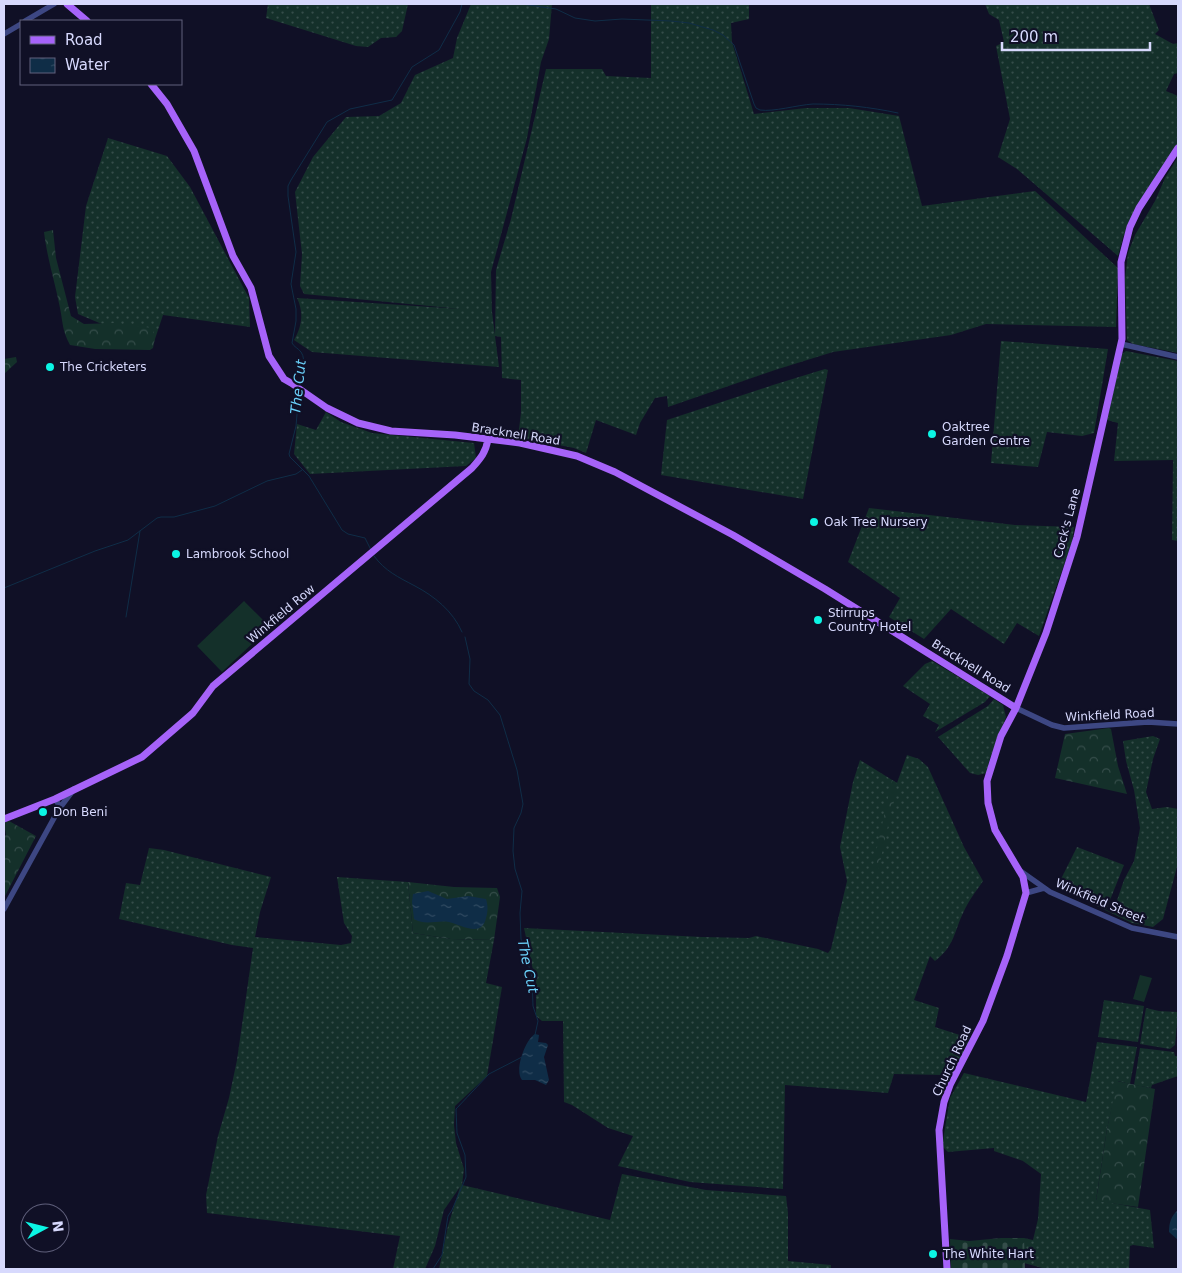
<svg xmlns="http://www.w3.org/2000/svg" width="1182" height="1273" viewBox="0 0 1182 1273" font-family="'DejaVu Sans',sans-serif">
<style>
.grass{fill:url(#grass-dots)}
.forest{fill:url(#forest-crowns)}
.cemetery{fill:url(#cemetery-stones)}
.pitch{fill:#14302a}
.water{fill:url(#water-ripples)}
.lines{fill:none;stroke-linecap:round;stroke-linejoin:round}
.stream{stroke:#0f2d47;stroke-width:1}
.minor{stroke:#3d4783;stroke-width:5.5}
.major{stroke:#a663f9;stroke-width:7}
.poi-dot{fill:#0bf5e4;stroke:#101026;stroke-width:2}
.labels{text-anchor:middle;stroke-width:4.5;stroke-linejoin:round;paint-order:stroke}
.poi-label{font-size:12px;fill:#d7d9fd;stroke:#101026;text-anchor:start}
.street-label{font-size:12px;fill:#d7d9fd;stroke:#101026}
.water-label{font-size:14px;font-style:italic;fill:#6ad0f9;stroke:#101026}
</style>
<defs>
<pattern id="grass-dots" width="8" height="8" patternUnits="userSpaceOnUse" patternTransform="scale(1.25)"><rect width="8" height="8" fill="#14302a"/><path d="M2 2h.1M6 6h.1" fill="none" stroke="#354d4a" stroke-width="1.8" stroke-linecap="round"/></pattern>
<pattern id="forest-crowns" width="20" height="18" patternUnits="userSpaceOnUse" patternTransform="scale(1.25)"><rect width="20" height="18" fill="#14302a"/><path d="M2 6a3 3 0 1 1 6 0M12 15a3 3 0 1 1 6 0" fill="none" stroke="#354d4a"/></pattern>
<pattern id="cemetery-stones" width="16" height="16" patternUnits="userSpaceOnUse" patternTransform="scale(1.25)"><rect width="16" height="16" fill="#14302a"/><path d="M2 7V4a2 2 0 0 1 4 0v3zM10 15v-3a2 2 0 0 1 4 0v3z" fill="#354d4a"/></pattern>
<pattern id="water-ripples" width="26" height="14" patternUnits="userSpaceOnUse" patternTransform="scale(1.25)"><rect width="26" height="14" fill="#0f2d47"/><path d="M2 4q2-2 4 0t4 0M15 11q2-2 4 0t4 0" fill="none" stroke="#314b62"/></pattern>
</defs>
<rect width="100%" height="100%" fill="#101026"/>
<path class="grass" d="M268,4H408L402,31L396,37L381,38L368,47L356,46L266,18Z
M471,4H552L549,39L541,62L527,138L491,272L492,312L495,335L496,270L511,219L546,69H602L606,76L651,78V4H749V19L731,23L732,42L754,114L806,108H849L899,116L922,206L1035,191L1118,268L1116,327L986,324L951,335L833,352L775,370L668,407L667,396L655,398L640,423L636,435L596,420L586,453L574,448L518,437L521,413V380L502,378L501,337L495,336L499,367L312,352L294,340C302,327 304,312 297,298L461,309L304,294L300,286L302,254L295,192L313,157L346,117L379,116L401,103L415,75L453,58L457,38Z
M985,4H1149L1159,30L1155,34L1173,44L1178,43V73L1174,74L1166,91L1178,96V147L1155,181L1123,237L1118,256L1017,169L998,157L1010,119L996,46L1004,42L999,20L989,14Z
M108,138L167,156L190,187L249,298L250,327L163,315L154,342L116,330L78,314L75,297L86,206Z
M1178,157V353L1133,344L1127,340L1125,279L1128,253L1135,235L1155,201L1165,178Z
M1001,341L1108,349L1094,433L1082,436L1047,432L1038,467L991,463Z
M1126,351L1178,361V541L1172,540L1173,460L1114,461L1118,423L1107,420L1122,354Z
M825,369L828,370L803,499L661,475L667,420L773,385Z
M326,412L341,422L372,433L474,443L476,458L466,466L310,474L294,454L297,424L316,430Z
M869,508L1015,525L1074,527L1072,542L1039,636L1017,623L1004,644L951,609L924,639L889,617L900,598L848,562Z
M932,661L990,696L985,702L935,732L939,725L923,716L930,704L903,686L925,664Z
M994,699L1003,705L1006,717L989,761L987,773L978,775L970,773L938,737L988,706Z
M1153,736L1160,739L1153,759L1146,792L1152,809L1167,807L1178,809V863L1163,919L1153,927L1132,923L1057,887L1077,847L1124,865L1106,910L1113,912L1124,880L1134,861L1140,828L1134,790L1126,761L1123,741Z
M907,755L919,759L928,767L964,847L983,881C977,890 969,900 964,911C954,931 955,946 935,961L930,956L914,1000L939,1008L935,1027L972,1039L951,1080L943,1075L894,1074L888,1093L785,1085L783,1189L690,1182L618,1166L633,1136L608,1128L572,1105L564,1102L563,1021H542L536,1016V984L524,928L702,937L749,938L756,936L818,949L828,953L831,949L847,881L840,847L853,782L860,760L897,783Z
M149,848L164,850L271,877L260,912L255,937L341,945L351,943L352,936L344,923L337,877L408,882L413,933L451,939L494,940L486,983L502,987L487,1076L455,1106L454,1125L456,1143L464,1169L462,1185L610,1220L622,1174L706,1190L786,1196L788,1213V1261L831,1265V1269H439L448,1226L460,1187L444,1210L435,1246L425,1269H393L400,1236L207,1213L206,1195L218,1136L229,1098L237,1060L253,948L232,945L119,919L126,883L140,885Z
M1104,1000L1144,1006L1138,1042L1098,1037Z
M1146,1008L1159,1011L1178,1012L1175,1045L1170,1049L1140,1044Z
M1097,1042L1137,1047L1130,1084L1118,1081L1107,1129L1096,1200L1150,1210L1154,1248L1133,1245L1130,1246L1129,1269H1046L1024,1263V1238L1033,1240L1038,1219L1041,1174L1023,1161L994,1151V1148L948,1152L942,1146L950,1098L964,1073L1086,1102Z
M1140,1048L1174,1052L1175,1056H1178V1076L1152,1085L1151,1088L1134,1085Z"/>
<path class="forest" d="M53,230L56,258L71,316L84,324L115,323L152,328L155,338L153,348L150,350L95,349L70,345C62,330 63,323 60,308C55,282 47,258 44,232Z
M16,357L17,362L4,374V359Z
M1109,728L1111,729L1118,766L1127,794L1055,778L1065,734Z
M892,780L897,783L878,872L872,870Z
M9,821L36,836L4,898V836L6,835L4,823Z
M408,882L454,887L497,888L500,897L494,940L451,939L413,933Z
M1117,1081L1155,1089L1138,1207L1096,1201L1107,1129Z"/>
<path class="cemetery" d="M1001,1238H1024L1025,1269H951L950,1239L969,1241Z"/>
<path class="pitch" d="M244,601L270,627L222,672L197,646Z
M1140,975L1152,978L1144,1002L1133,999Z"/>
<path class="water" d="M428,891L447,899L468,896L486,899C488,906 488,911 486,918C482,938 461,925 449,922C436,920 426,926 414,919L412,902L413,894Z
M535,1034L539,1035L538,1042L546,1043L548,1045L544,1057L549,1080L546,1085L535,1080H522C514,1071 525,1040 535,1034Z
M1178,1210V1240L1169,1232C1169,1223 1171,1216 1178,1210Z"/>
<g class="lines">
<path class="stream" d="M522,4L556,9L575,18L595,21L622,19L671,21L689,23L713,30L723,35L734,45L754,104L756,108L760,110C774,112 797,105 813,104C842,104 870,107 898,113
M300,385C301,375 307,360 301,352C298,348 294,347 292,343L296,321V309L291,284L296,252L288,196V186L291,180L327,122L350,109L392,100L412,67L439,50L460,12L462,4
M299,391L296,426L289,454L290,457L309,476L342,530L348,534L365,538L371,550
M374,556C385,571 398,577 415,586C434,596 453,611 462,632
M4,588L95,551L128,540L157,518L161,517H174L215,506L267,481L296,474L302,470
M126,617L140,531
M465,637L470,659L469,684L474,691L488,700L500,715L517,770L523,804L521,813L514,828L513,851L515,869L522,891L520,913L521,939L532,977L533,1006L538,1021L535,1035
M433,1269L442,1255L448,1216L452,1210L466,1177L465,1155L457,1133L456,1109L489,1074L522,1057"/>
<path class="minor" d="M25,21L54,4
M4,34L21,24
M1121,344L1178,357
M1016,708L1052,725L1064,728L1148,722L1178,724
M59,809L74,789
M1019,870L1050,892L1132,928L1178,937
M1026,893L1044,888
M4,909L59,809V805L55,799"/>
<path class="major" d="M67,4L87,21
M151,84L167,104L194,151L233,256L251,288L269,356L284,379L291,383L327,408L358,423L391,431L455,435L520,443L577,456L615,472L733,535L825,589L1016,708
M4,819L55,799L142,757L193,713L213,686L472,468C481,458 486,452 488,439
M947,1269L939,1130L944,1102L950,1085L983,1021L1007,956L1026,893L1023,877L995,830L988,803L987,781L1001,736L1016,708L1046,633L1077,537L1122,339L1121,262L1130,227L1139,208L1178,148"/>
</g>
<g class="poi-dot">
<circle cx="50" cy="367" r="5"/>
<circle cx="932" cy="434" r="5"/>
<circle cx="814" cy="522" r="5"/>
<circle cx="176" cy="554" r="5"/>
<circle cx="818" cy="620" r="5"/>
<circle cx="43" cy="812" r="5"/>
<circle cx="933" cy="1254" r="5"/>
</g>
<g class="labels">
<g class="poi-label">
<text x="60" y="371">The Cricketers</text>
<text x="942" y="431">Oaktree<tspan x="942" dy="14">Garden Centre</tspan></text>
<text x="824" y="526">Oak Tree Nursery</text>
<text x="186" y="558">Lambrook School</text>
<text x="828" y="617">Stirrups<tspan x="828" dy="14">Country Hotel</tspan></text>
<text x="53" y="816">Don Beni</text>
<text x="943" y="1258">The White Hart</text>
</g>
<g class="street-label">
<text transform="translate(516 434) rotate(9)" y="4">Bracknell Road</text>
<text transform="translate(1067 523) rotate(-75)" y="4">Cock's Lane</text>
<text transform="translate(281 614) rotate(-40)" y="4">Winkfield Row</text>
<text transform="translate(971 666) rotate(32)" y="4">Bracknell Road</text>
<text transform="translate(1110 715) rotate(-3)" y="4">Winkfield Road</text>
<text transform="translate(1100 901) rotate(23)" y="4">Winkfield Street</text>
<text transform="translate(952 1061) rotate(-65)" y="4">Church Road</text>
</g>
<g class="water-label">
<text transform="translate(298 387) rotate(-84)" y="5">The Cut</text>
<text transform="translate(528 966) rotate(78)" y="5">The Cut</text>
</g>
</g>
<rect width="1182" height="1273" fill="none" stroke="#d7d9fd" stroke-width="10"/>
<rect x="20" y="20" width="162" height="65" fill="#101026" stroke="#60607c"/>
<rect x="30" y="36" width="25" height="8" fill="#a663f9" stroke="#60607c"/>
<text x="65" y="45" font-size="15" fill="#d7d9fd">Road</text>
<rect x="30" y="58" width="25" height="15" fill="url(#water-ripples)" stroke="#60607c"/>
<text x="65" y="70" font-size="15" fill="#d7d9fd">Water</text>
<g transform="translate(45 1228) rotate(83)"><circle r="24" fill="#101026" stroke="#60607c"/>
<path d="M0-4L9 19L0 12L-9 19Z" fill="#0bf5e4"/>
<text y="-8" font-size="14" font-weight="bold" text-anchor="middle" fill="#d7d9fd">N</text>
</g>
<path d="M1002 42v8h148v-8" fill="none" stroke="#d7d9fd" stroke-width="2.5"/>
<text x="1010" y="42" font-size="15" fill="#d7d9fd" stroke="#101026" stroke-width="4" paint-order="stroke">200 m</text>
</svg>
